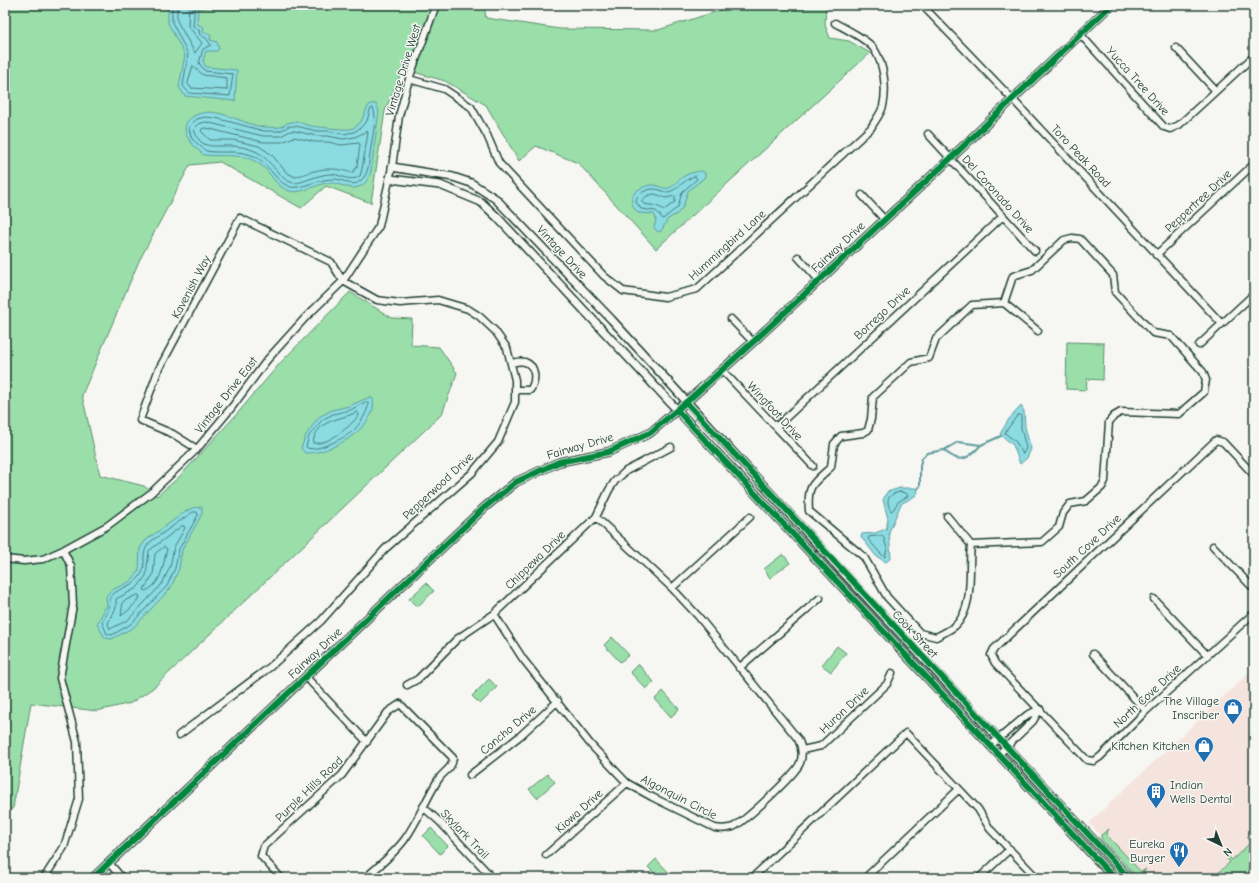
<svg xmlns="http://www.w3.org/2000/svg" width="1259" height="883" viewBox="0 0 1259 883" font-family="'Comic Neue',sans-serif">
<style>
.built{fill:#f5e4de}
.green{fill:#9adea9;stroke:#5c8e6e}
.water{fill:#8adbe2;stroke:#5f9c9c}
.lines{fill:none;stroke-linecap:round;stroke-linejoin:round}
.shore{stroke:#4a7c7a;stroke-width:1}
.stream{stroke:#5f9c9c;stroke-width:2}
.minor-casing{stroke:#1f3d34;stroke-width:9}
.tertiary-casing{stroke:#1f3d34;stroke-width:10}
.primary-casing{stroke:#1f3d34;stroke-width:12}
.minor{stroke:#f6f6f2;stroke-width:6}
.tertiary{stroke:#f6f6f2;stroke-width:7}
.primary{stroke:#f6f6f2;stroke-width:9}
.cycleway-casing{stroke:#f6f6f2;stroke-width:8}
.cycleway{stroke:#00873e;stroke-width:6}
.labels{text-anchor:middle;stroke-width:3;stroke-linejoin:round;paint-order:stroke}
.street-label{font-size:12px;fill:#1f3d34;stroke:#f6f6f2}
.poi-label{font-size:12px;fill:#1f3d34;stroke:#f6f6f2;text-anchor:end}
</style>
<rect width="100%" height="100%" fill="#f6f6f2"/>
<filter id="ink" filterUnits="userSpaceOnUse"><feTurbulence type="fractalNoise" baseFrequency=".025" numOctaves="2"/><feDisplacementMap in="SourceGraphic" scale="8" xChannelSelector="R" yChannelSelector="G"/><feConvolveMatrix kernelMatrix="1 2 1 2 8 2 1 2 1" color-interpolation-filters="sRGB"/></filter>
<g filter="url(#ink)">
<path class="built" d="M1254,668V841L1214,878H1139L1089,823Z"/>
<path class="green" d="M5,5H484L486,18L560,29L658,30L721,10V5H826L825,25L830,38L849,41L870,53L656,249L578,163L536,146L519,161L486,105L445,81L403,69L385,111L371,203L326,186L301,208L220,162L190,165L139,261L82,395L100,475L144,486L157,496L179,477L236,415L281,362L350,292L392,318L412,319L411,345L439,347L457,373L442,414L153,688L131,703L97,711L31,703L13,808L5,815Z
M1067,342L1104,343L1103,380L1087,379L1086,390L1066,389Z
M783,554L790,563L770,578L764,569Z
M426,583L434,591L417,607L409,599Z
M612,637L629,655L620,662L604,645Z
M837,646L846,653L831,672L822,665Z
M638,664L654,682L646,689L630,672Z
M489,679L497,687L480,704L472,696Z
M663,691L679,709L671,717L655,699Z
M548,774L555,782L537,798L529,789Z
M431,828L448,846L440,854L423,836Z
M1109,829L1106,834L1141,872L1146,869L1141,876L1135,875L1101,839V835Z
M1249,837L1252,841L1254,839V864L1240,878H1213L1230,862L1226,858L1228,856L1232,860L1250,843L1247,838Z
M656,859L673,877L672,878H659L648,867Z"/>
<path class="water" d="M168,5H205V8H198L197,24L204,27L203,32L211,35L210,40L217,42L219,49L217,51H206L203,61L206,67L237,70L235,101L185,96L179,87L185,55L168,23Z
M370,104H376L379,111L371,171C369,177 367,183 361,186C350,192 340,182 328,183C315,184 300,196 287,190C275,185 271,173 261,165C244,152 224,157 204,155C192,146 173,126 196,115C217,105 243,125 264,127C268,127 277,128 280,127C286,125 288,121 296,122C301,122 306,125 311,126C318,127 345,130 350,129C364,126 363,112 370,104Z
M702,171L705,173V177L688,191L683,207L677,214L668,219L661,231L658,232L654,228L656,219L654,214L638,213C625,199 634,188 651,185C657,184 664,190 669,188C673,187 676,182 679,180C685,174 693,172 702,171Z
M370,397L373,399C379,427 329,455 305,453L301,448L306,435L319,417L332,410L349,406Z
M1021,406L1024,411L1025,427L1031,449L1027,458L1020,464L1013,445L1000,434L1009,419Z
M900,488H916L918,492L915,496L901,504L889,532L891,558L886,562L876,556L861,537L862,534L875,533L886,529L888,519L883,500L887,492Z
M202,507V514L182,550L179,569L170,589L134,627L112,639L105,638L97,624L107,605L106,596L110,591L131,581L139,570L140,548L146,540L185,512L192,508Z"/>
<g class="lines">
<path class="shore" d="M172,5V22L188,54L183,86L189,93L230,96L233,74L205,71L199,63L203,49L211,45L206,38L200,35L199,30L193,26L195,5
M177,5V21L195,53L202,43L188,26L189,5
M193,66L203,75L227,78V90L191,88L188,84Z
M373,108C378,115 372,138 371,147C369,157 370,175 360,181C353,187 348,182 341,180C321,175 300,192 288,186C273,179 268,162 254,156C238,149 222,154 206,151L192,139L189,129L190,125L197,119L205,117L216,118L264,131H280L289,126H296L317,131H329L343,134L354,132L360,128L367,121L370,110Z
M206,122L263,136H281L290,131H295L317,136H328L343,139L355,137L367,131L368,133L362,169L360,176C351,183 340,174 331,174C318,174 303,183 295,183C281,183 270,157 255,151C248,148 239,146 231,146C214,145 200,151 194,129L199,124Z
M206,128L263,142H282L294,137L315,142H328L341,145L359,143L360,145L357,167L352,173C328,165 317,170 295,177L286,172L272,155L259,146L233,140H210L201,131L202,129Z
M695,176L697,179L682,192L678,207L663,219L656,211L641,209L636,202L637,197C642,191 651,187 660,190C663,191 665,193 668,192C677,191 684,179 695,176Z
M655,194L666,198L675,196V202L664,210L657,206L644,204L641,201L647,196Z
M366,402L369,404C366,414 361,423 353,431C346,437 314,454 306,447L309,436L322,420L333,414L350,410Z
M357,412L359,415C351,426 327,446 313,443C316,419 341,420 357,412Z
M1018,415H1021V428L1026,448L1023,454L1016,442L1005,433Z
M900,492L906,493L908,496L898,502L893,510L891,511C885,500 888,494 900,492Z
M193,512H197L198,515L179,549L175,568L167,586L131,624L112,635L107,634L102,622C108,613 110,608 110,597C120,586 135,587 142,573C147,563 140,554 149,543Z
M182,526H184L185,528L174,547L170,567L162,584L128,620L110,629L108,623L116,608V599L137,588L146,576L149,551Z
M882,536L884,538L887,549L885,557L880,553L868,539L869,537Z
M164,547L167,549C163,564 162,585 145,591L144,589L153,575L155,554Z
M137,595H139L140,598L129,610L121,616L123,602Z"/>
<path class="stream" d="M944,450C960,465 968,459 980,446
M917,490L920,486V465L922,458L927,453L944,450L958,442L981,445L1001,436"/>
<defs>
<path id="minor" d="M922,5L1017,104L1222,324
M1080,34L1164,127L1170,129L1179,125L1254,56
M1176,48L1216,91
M409,79L444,89L471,107L487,135L499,163L604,276L623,291L665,297L697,289L871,128C874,122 881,114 883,106C887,89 884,64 874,49C867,39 846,29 835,23
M928,134L1035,251
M862,195L884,219
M1072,238L1080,239L1113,275L1115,292L1153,333L1171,336L1203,372L1206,380L1204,392L1179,414L1121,412L1114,416L1109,422L1105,481L1102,487L1086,501L1070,504L1063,513L1059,527L1042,542L971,545C968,571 975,607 955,626C950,630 942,634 936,637L920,633L887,597L864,557L809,511C807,485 812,484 831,467L834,444L841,436L863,433L868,430L871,419L873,397L911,362L929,358L936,339L972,305L1004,303L1013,276L1032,270L1064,240Z
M1156,255L1254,164
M798,257L819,280
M1004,303L1038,331
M731,319L753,342
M1199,345L1254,294
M512,363C516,362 521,361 525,362C537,366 536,382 530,390H516
M722,370L813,466
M776,427L1003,216
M1254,475L1223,442L1216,440L994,649L991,655L995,663L1087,760L1094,761L1100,757L1146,711L1254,613
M947,516L971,545
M1213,546L1254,589
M5,559L24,561L43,559L63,550L107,526L151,493L197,449L232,407L267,360L305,318L343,281L379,226L392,167L399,116L409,79L436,5
M672,588L750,517
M1154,599L1207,655
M494,614L523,659L591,745L627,783L652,797L715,828C721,829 727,829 733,827C744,822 796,774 800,763C803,755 802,747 798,739L698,616L672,588L596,517
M1093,654L1146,711
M739,668L820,598
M306,677L367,742
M407,685L418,679L457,639L494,614L596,517L609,490L615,481L626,471L671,447
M179,735L270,667L321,621L385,549L472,473L498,442L515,402V380L507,348L495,331L479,316L468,309L438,300L400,303L377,300L343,281L331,262L240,218L158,371L140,420L173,434L197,449
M990,746L1027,715L1040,709
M802,750L821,746L887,684L892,673
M999,754L1033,721L1040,709
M470,775L520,736L558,701
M423,807L440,822L487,872L488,878
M546,855L627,783
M109,863L122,878
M44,878L64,847L79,799L77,742L60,678L73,605L71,566L63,550
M281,878L261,856L264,846L342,775L388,712L400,704L453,758C452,770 443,771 438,780C426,799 418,821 405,839C394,854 379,866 365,878
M752,878L906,733L978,809L990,829L1037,878
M865,878L959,789
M979,878L1010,849"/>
<path id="tertiary" d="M392,167L453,177L471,183L496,199L612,320L838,567L1129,878
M390,179L440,185L481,202L497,217L1114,878
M93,878L485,507L516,482L559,462L608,452L650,433L692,397L753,342L951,158L1111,5"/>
<path id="primary" d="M1253,878L1254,877"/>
</defs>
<use href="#minor" class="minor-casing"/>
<use href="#tertiary" class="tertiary-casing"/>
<use href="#primary" class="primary-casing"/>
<use href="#minor" class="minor"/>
<use href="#tertiary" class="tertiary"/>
<use href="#primary" class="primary"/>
<defs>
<path id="cycleway" d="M686,402L1129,878
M677,410L1114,878
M93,878L485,507L516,482L559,462L608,452L650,433L692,397L753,342L951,158L1111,5"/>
</defs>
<use href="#cycleway" class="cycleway-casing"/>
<use href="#cycleway" class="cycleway"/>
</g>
</g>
<defs>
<symbol id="shop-pin" viewBox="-11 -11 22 30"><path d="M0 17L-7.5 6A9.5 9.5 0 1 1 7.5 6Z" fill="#1f6fb2" stroke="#f6f6f2"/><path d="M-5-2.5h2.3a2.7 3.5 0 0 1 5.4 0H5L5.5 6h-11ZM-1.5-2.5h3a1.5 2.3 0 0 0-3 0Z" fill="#fff"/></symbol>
<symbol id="building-pin" viewBox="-11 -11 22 30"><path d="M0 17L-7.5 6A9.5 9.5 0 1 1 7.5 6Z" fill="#1f6fb2" stroke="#f6f6f2"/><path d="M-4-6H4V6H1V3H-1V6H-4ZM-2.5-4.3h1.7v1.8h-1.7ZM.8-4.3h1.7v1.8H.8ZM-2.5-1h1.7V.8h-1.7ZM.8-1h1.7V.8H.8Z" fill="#fff"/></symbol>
<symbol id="restaurant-pin" viewBox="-11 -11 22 30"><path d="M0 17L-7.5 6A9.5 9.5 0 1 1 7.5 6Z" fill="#1f6fb2" stroke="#f6f6f2"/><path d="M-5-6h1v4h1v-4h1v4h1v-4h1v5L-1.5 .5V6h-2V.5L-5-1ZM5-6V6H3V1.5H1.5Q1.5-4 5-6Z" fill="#fff"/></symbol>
</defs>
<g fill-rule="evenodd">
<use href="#shop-pin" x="1222" y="697" width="22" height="30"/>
<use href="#shop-pin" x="1193" y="735" width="22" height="30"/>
<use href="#building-pin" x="1145" y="781" width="22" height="30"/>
<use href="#restaurant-pin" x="1168" y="840" width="22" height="30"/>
</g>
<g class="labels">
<g class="street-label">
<text transform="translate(403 70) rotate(-73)" y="4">Vintage Drive West</text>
<text transform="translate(1138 81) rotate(48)" y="4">Yucca Tree Drive</text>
<text transform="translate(1081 156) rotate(47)" y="4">Toro Peak Road</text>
<text transform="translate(998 194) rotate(48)" y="4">Del Coronado Drive</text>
<text transform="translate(1198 201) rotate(-43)" y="4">Peppertree Drive</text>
<text transform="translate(727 245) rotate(-42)" y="4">Hummingbird Lane</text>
<text transform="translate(838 247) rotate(-43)" y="4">Fairway Drive</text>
<text transform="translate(562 252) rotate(47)" y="4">Vintage Drive</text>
<text transform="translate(191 287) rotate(-62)" y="4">Kavenish Way</text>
<text transform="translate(882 313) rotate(-43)" y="4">Borrego Drive</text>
<text transform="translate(226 395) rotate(-52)" y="4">Vintage Drive East</text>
<text transform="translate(775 411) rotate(47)" y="4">Wingfoot Drive</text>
<text transform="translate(580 446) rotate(-16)" y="4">Fairway Drive</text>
<text transform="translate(438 486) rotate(-43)" y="4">Pepperwood Drive</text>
<text transform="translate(1087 546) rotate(-43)" y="4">South Cove Drive</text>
<text transform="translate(535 560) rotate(-44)" y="4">Chippewa Drive</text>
<text transform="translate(915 634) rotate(47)" y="4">Cook Street</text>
<text transform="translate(315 653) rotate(-43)" y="4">Fairway Drive</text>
<text transform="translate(1147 696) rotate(-43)" y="4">North Cove Drive</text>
<text transform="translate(844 710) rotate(-43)" y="4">Huron Drive</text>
<text transform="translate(508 730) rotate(-40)" y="4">Concho Drive</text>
<text transform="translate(309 789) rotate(-44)" y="4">Purple Hills Road</text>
<text transform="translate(679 797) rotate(27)" y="4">Algonquin Circle</text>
<text transform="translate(579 811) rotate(-42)" y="4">Kiowa Drive</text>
<text transform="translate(465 834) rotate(46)" y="4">Skylark Trail</text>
</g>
<g class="poi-label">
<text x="1219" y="705">The Village<tspan x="1219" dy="14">Inscriber</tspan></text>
<text x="1190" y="750">Kitchen Kitchen</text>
<text x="1170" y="789" text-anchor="start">Indian<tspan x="1170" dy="14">Wells Dental</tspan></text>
<text x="1165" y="848">Eureka<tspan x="1165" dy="14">Burger</tspan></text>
</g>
</g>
<rect width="1259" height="883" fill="none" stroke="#f6f6f2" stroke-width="20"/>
<rect x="10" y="10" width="1239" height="863" fill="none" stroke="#1f3d34" stroke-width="1.5" filter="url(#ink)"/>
<g transform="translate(1221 845) rotate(137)" stroke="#f6f6f2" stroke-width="3" paint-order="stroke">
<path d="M0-3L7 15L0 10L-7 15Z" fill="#1f3d34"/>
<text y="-6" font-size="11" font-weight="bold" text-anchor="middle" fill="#1f3d34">N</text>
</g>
</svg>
